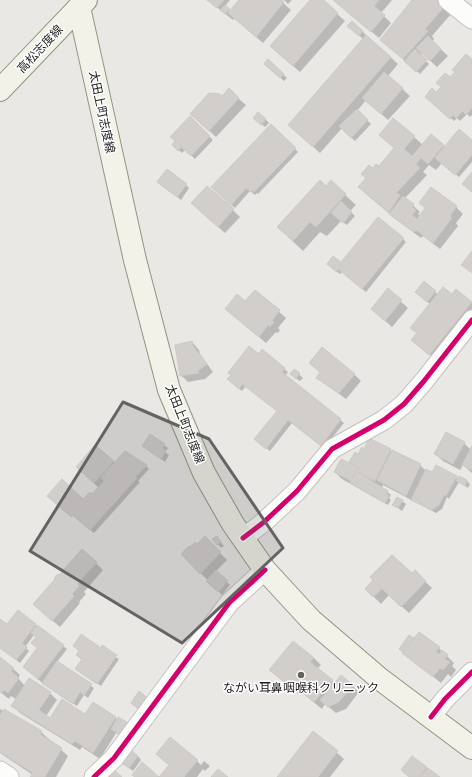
<svg xmlns="http://www.w3.org/2000/svg" width="472" height="777" viewBox="0 0 472 777" font-family="Quicksand,'Noto Sans JP',sans-serif">
<style>
.shadow{fill:#0003;fill-rule:evenodd}
.building{fill:#d1cecc;stroke:#cdcac6}
.lines{fill:none;stroke-linecap:round;stroke-linejoin:round}
.street-casing{stroke:#c3c2c1;stroke-width:21}
.secondary-casing{stroke:#92937d;stroke-width:24}
.street{stroke:#fcfcfb;stroke-width:19}
.secondary{stroke:#f2f2e9;stroke-width:22}
.cycleway-casing{stroke:#fff;stroke-width:8}
.cycleway{stroke:#d6006c;stroke-width:5}
.marked{fill:#646362;fill-opacity:0.2;stroke:#646362;stroke-width:3;stroke-linejoin:round}
.poi-dot{fill:#646362;stroke:#fff;stroke-width:1.5}
.labels{text-anchor:middle;stroke-width:3;stroke-linejoin:round;paint-order:stroke}
.street-label{font-size:12px;fill:#1c1c1c;stroke:#fff}
.poi-label{font-size:12px;fill:#1c1c1c;stroke:#fff}
</style>
<rect width="100%" height="100%" fill="#eae8e5"/>
<path class="shadow" d="M208,0H230L225,6L231,12L241,0H280L291,10L263,43L234,18L233,20Z
M284,0H292L288,4Z
M311,0H322L345,21L300,72L278,53Z
M334,0H392L381,13L391,23L379,38Z
M414,0H440L442,6L451,14L432,36L434,39L432,41L448,56L437,67L422,53L420,55L429,64L420,74L389,47L396,23L395,22Z
M352,22L398,64L388,76L410,96L388,120L366,100L357,111L371,124L355,141L342,128L320,153L296,131L363,39L352,29Z
M472,60V115L470,117L467,114L460,121L457,118L454,121L430,100L450,78Z
M268,61L287,78L284,81L268,67Z
M229,90L246,105L216,137L198,121Z
M190,118L213,140L195,159L185,150L182,153L173,145Z
M265,119L269,123L265,127L258,121Z
M393,119L423,145L443,146L445,147L472,141V162L459,177L442,163L436,170L429,165L423,172L427,175L405,198L420,212L418,214L420,216L426,209L456,207L463,214L456,223L458,226L440,249L423,236L421,238L397,220L366,194L373,169L379,167L395,148Z
M271,125L298,152L258,194L257,193L255,195L250,191L235,208L213,187Z
M331,182L356,205L350,211L355,216L347,225L341,221L327,236L320,232L303,251L288,237Z
M162,185H186L189,188L181,200Z
M199,210H233L240,217L225,233Z
M403,239L406,242L366,292L342,272L340,274L331,267Z
M388,290L408,308L392,327L372,309Z
M456,290L472,302V309L433,357L416,343L418,334L411,328L430,304L420,296L435,292L438,295H452Z
M255,291L286,318L278,328L280,330L278,333L276,332L266,343L226,309L246,302Z
M192,342L199,350L200,354L213,372L205,379L188,382L181,375Z
M262,351L288,372L285,376L344,423L324,448L292,423L270,451L259,442L278,411L246,386L242,391L228,379Z
M294,370L303,378L300,381L295,378Z
M354,374L361,381L346,399L317,378Z
M151,435L168,448L165,452L169,455L165,462L143,446Z
M464,443L471,450L472,448V473L463,465L460,470L443,461L436,454Z
M96,446L115,463L146,466L149,469L138,481L140,482L94,533L52,499L83,500L92,495L99,488L84,474Z
M365,450H390L420,465L426,471L433,474L436,467L458,479L459,477L467,481L470,484L468,488L459,482L449,499L447,497L442,509L436,513L383,485L382,488L391,495L389,498L391,500L388,505L342,479L335,472L350,464L355,453L358,455Z
M402,501L406,504L402,511L394,505Z
M217,537L224,546L221,548L217,544Z
M205,538L227,560L216,571L230,585L222,595L182,554L197,545Z
M96,563L103,570L84,592L86,594L79,602L80,603L60,627L41,611L60,576Z
M415,572L432,588L409,613L389,595L381,604L366,589L374,580L412,575Z
M18,612L67,649L57,662L94,688L88,698L84,695L77,706L46,686L27,670L38,648L37,637L34,635L25,647L29,651L20,663L0,647V620L7,625Z
M419,633L439,648L454,663L452,666L456,670L451,677L448,674L441,683L404,653L410,636L414,640Z
M293,642L314,658L321,665L317,669L335,683L353,686L359,692L346,709L336,713L325,704L322,709L300,691L298,694L270,670Z
M75,646L101,649L119,659L101,686L80,672L82,660L77,655L80,651Z
M0,657L20,675L18,678L25,686L30,680L50,693L57,700L46,716L50,719L86,715L115,717L130,742L116,733L100,759L82,747L80,750L20,713L13,706L17,700L11,696L9,699L0,692ZM119,733L126,740L119,735Z
M0,709L41,732L68,756L56,777H31L33,775L0,753Z
M313,732L344,759L330,777H278Z
M157,754L197,761L201,765L204,761L210,766L205,771L203,769L197,777H160L170,766Z
M138,756L141,760L133,771L125,765Z
M426,768L438,777H410Z"/>
<path class="building" d="M207,0H224L217,8Z
M239,0H282L284,2L256,37L228,13Z
M310,0H324L338,13L293,66L270,46Z
M333,0H379L374,6L385,15L371,32Z
M412,0H437L444,7L425,29L428,31L403,59L380,40Z
M225,5L230,9L225,14L220,10Z
M352,21L363,31L359,36L347,26Z
M366,35L391,57L313,147L288,125Z
M428,36L441,49L430,61L416,48Z
M415,49L427,60L416,72L404,61Z
M466,54L472,59V108L466,115L463,111L456,118L453,115L450,119L425,97L432,88L436,92L441,87L436,83L445,73L450,77L455,72L452,70Z
M268,59L284,74L280,78L264,64Z
M384,72L403,88L381,114L362,98Z
M229,88L239,98L209,131L190,114L209,93L220,94L222,96Z
M357,109L368,120L351,138L339,126Z
M258,112L266,119L261,125L253,118Z
M190,116L210,136L191,156L181,147L178,151L172,145L175,141L170,137Z
M393,118L415,136L404,149L412,156L431,134L444,145L428,164L421,158L416,164L420,168L396,193L400,195L389,212L358,187L366,178L361,174L369,165L373,168L376,164L379,166L394,148L379,135Z
M271,124L296,148L254,192L253,190L251,192L246,188L231,205L211,187Z
M459,129L472,140V155L455,175L435,158Z
M167,169L187,184L177,197L157,182Z
M472,172V192L462,184Z
M320,180L326,186L331,180L346,194L316,227L310,222L293,241L277,227Z
M207,186L234,209L218,227L191,203Z
M431,187L457,206L450,216L452,218L433,243L416,230L414,232L389,214L403,196L414,204L412,207L416,210L412,215L417,219L425,208L419,203Z
M341,201L352,212L343,223L331,213Z
M378,217L404,238L362,289L338,269L337,272L327,264L333,256L341,262Z
M472,251V273L461,265Z
M424,281L436,291L427,302L415,292Z
M443,287L452,294L456,289L472,302L429,355L411,340L417,333L410,328Z
M388,288L402,300L385,321L371,309Z
M255,290L280,310L272,321L274,322L270,327L268,325L259,337L225,309L237,294L245,301Z
M192,341L193,346L207,364L198,371L199,373L180,376L175,345Z
M249,346L259,354L262,349L285,368L282,372L341,419L321,446L288,420L266,449L254,439L277,411L242,384L239,389L227,379L231,375L228,373Z
M322,347L355,374L339,393L316,378L320,372L309,363Z
M294,369L300,373L296,379L290,374Z
M446,432L465,442L453,464L434,454Z
M150,434L165,444L162,448L166,451L161,459L142,446Z
M369,438L391,449L375,481L356,471L358,467L349,462L355,452L358,454L362,447L364,449Z
M95,445L114,461L94,483L76,467Z
M472,446V470L462,465Z
M392,450L421,464L406,496L377,480Z
M125,451L147,465L135,477L137,478L90,530L73,515L71,517L47,496L62,479L83,499L90,492L92,494L104,481L101,477Z
M341,459L358,467L351,481L334,472Z
M436,465L457,476L446,496L444,495L439,505L432,510L411,500L426,469L432,472Z
M356,471L388,491L386,494L389,496L385,503L350,483Z
M459,476L467,480L465,486L456,481Z
M397,497L403,500L398,508L392,505Z
M205,536L221,552L200,574L181,554L189,546L190,547L195,542L197,544Z
M217,536L221,542L217,545L212,539Z
M82,549L97,562L77,584L79,586L72,594L74,596L52,621L33,604L55,579L54,578L58,574L59,575Z
M392,555L412,573L415,570L426,581L401,607L370,577Z
M216,570L228,581L218,592L206,581Z
M373,580L382,589L373,597L365,589Z
M18,610L36,624L22,643L27,647L16,660L0,648V619L7,624Z
M37,625L64,645L38,679L23,667L37,648L31,643L36,637L31,633Z
M419,632L440,647L436,652L439,654L442,650L448,655L445,659L450,662L443,670L440,668L433,677L402,653Z
M81,634L101,648L102,645L117,655L97,684L75,669L82,659L76,655L79,650L73,646Z
M409,635L414,638L403,652L399,649Z
M293,641L314,658L310,662L333,680L314,702L293,685L291,687L269,670Z
M0,657L14,668L11,671L19,678L8,693L4,690L2,693L0,692Z
M57,661L92,684L84,695L80,692L73,704L42,683Z
M341,675L353,685L339,702L328,707L320,700Z
M29,678L51,692L39,710L50,718L62,699L85,714L93,702L116,717L93,753L75,741L72,744L11,706Z
M139,691L150,700L141,711L131,703Z
M4,709L42,731L40,734L62,748L45,777H30L33,773L0,752V715Z
M118,717L130,724L122,736L111,729Z
M313,731L338,751L318,777H277Z
M170,737L198,760L184,777H135L132,775L142,762L159,777L169,765L156,754Z
M130,749L138,756L129,768L120,762Z
M412,756L427,767L419,777H409L401,770Z
M428,768L440,777H420Z
M113,769L122,777H106Z
M218,769L228,777H211Z"/>
<g class="lines">
<defs>
<path id="street" d="M448,0L472,19
M243,538L264,522L297,491L332,449L384,420L404,404L424,381L472,320
M431,717L445,699L472,672
M0,771L9,777
M94,777L114,758L229,603L265,570"/>
<path id="secondary" d="M79,7L135,260L169,390L204,473L233,524L265,570L311,620L380,679L472,748
M0,90L86,0"/>
</defs>
<use href="#street" class="street-casing"/>
<use href="#secondary" class="secondary-casing"/>
<use href="#street" class="street"/>
<use href="#secondary" class="secondary"/>
<defs>
<path id="cycleway" d="M243,538L264,522L297,491L332,449L384,420L404,404L424,381L472,320
M431,717L445,699L472,672
M94,777L114,758L229,603L265,570"/>
</defs>
<use href="#cycleway" class="cycleway-casing"/>
<use href="#cycleway" class="cycleway"/>
</g>
<path class="marked" d="M123,402L209,439L283,548L182,643L30,551Z"/>
<circle class="poi-dot" cx="301" cy="675" r="4"/>
<g class="labels">
<g class="street-label">
<text transform="translate(40 49) rotate(-47)" y="4">高松志度線</text>
<text transform="translate(102 112) rotate(78)" y="4">太田上町志度線</text>
<text transform="translate(185 424) rotate(68)" y="4">太田上町志度線</text>
</g>
<g class="poi-label">
<text x="301" y="692">ながい耳鼻咽喉科クリニック</text>
</g>
</g>
</svg>
